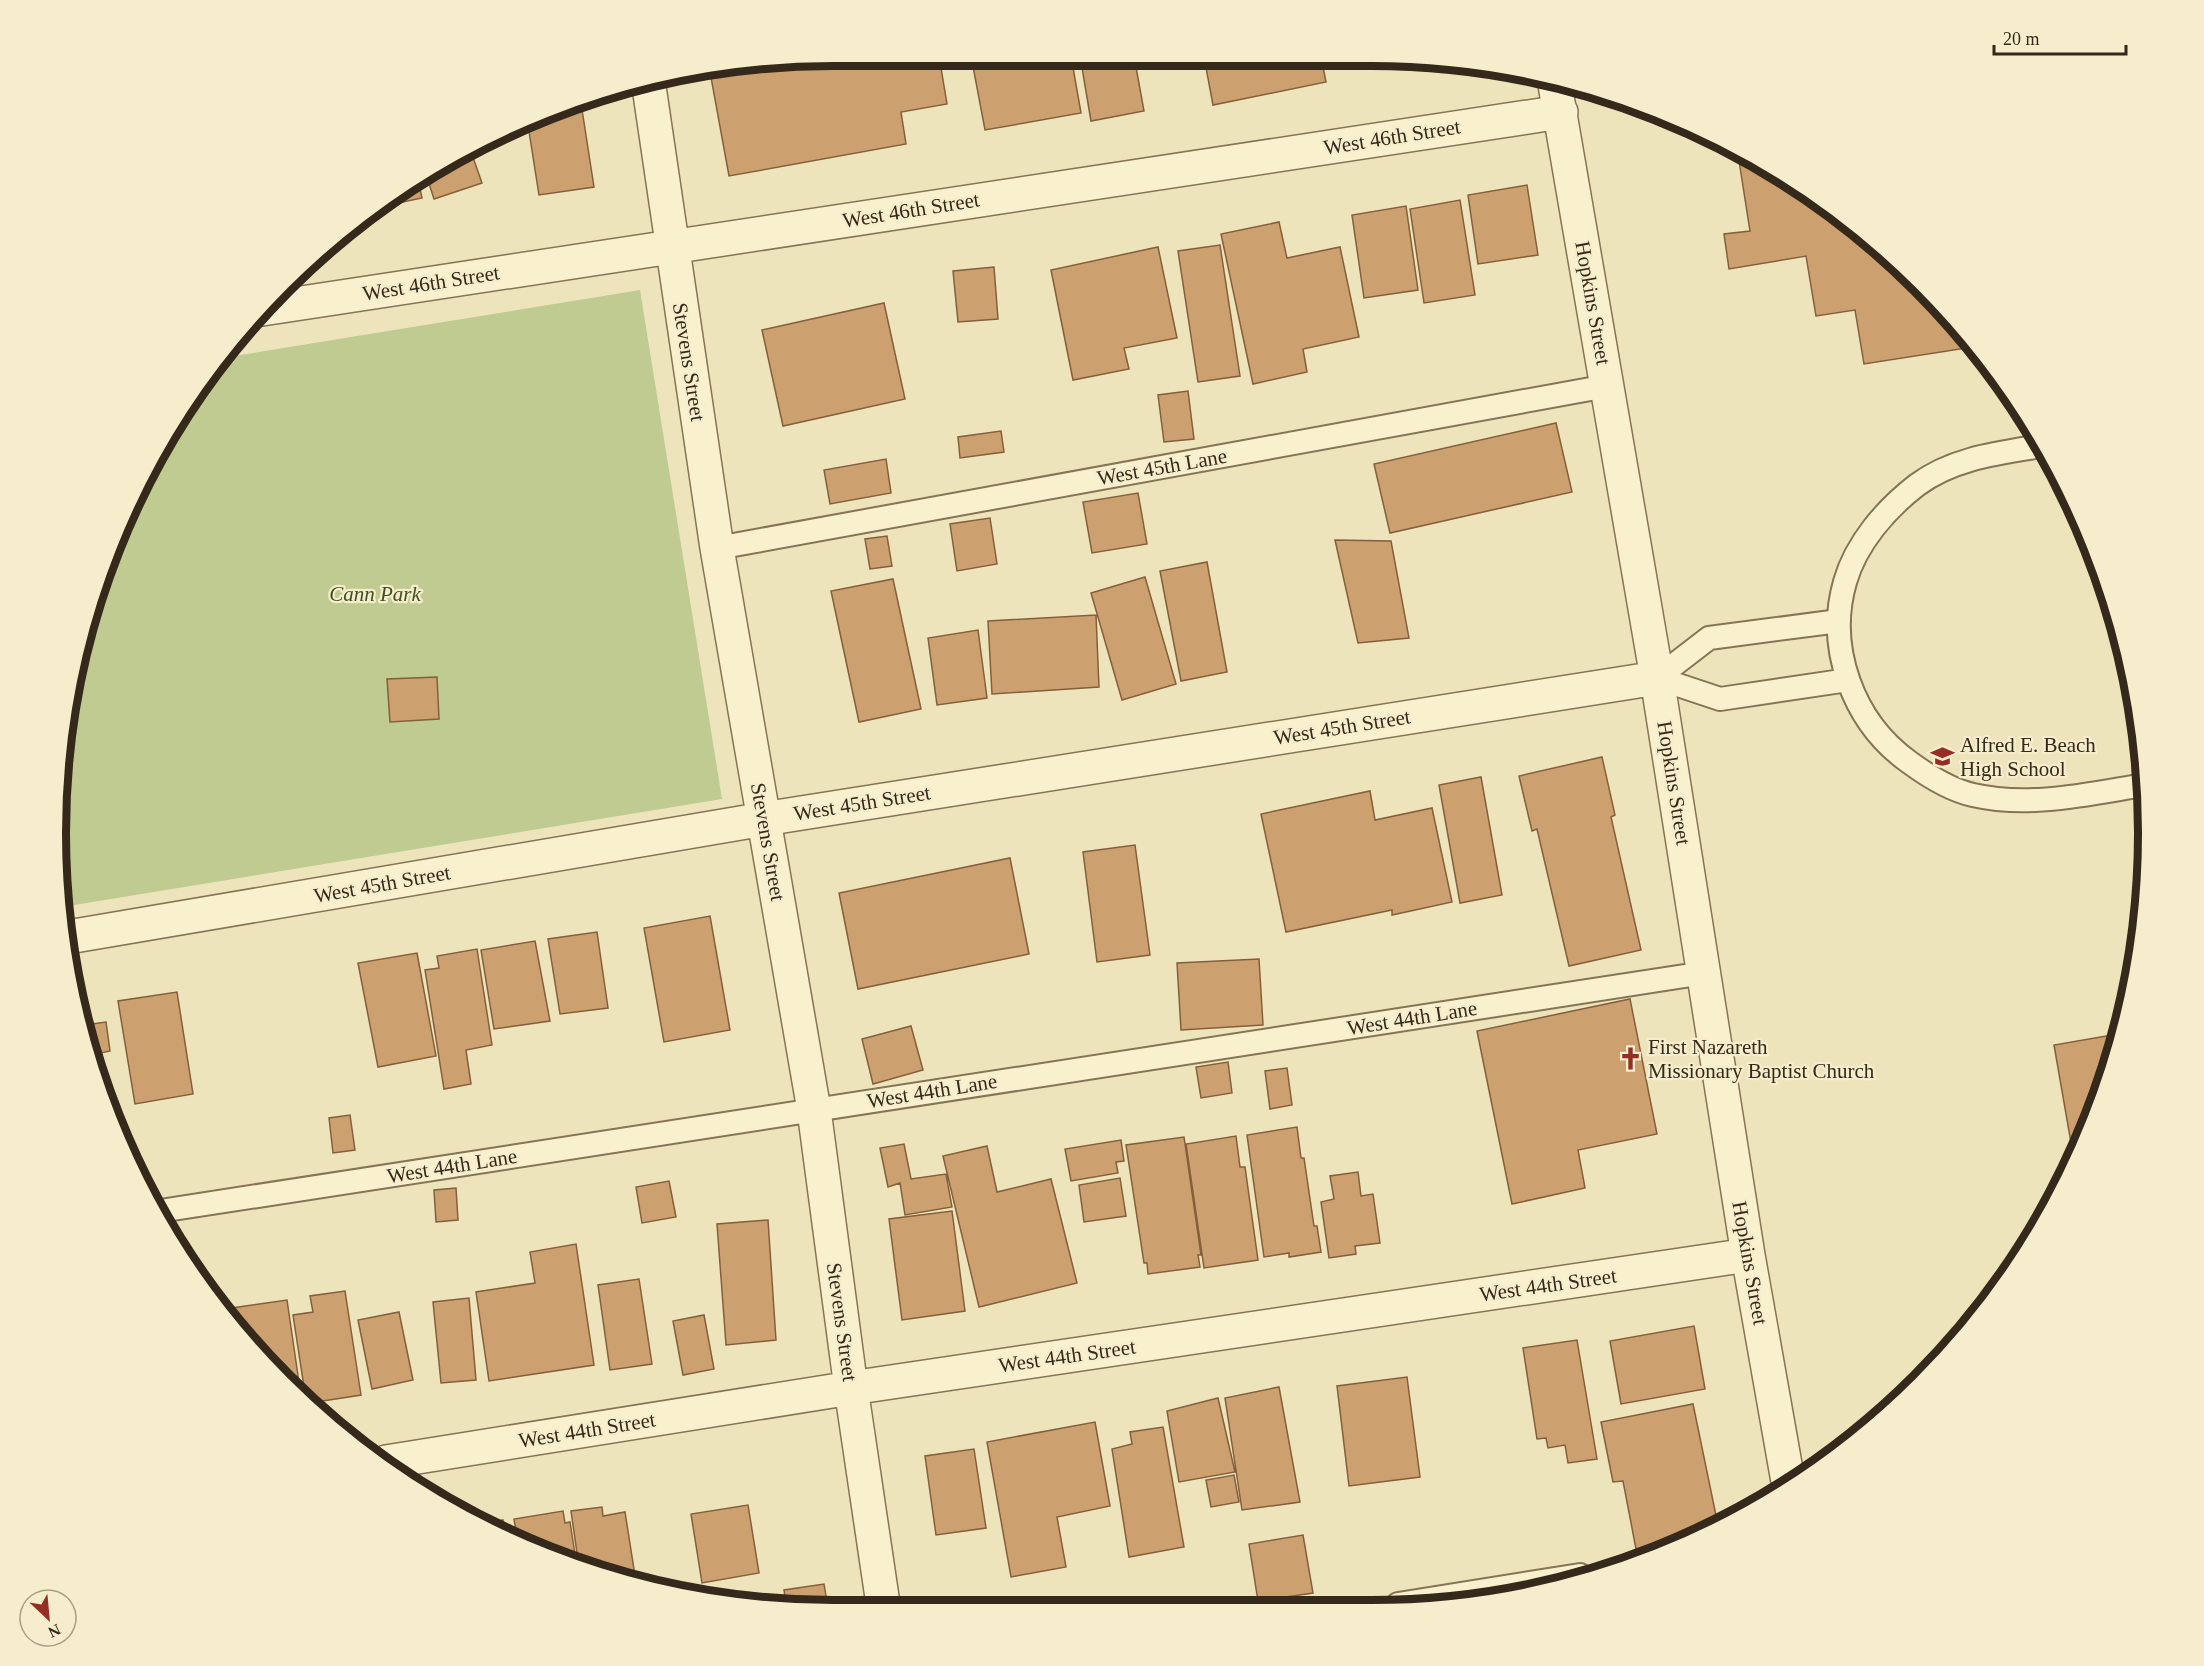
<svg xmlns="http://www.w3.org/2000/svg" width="2204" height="1666" viewBox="0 0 2204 1666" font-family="'Times New Roman',serif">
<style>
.green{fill:#bfcb90}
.building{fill:#cda070;stroke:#845f3b;stroke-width:1.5}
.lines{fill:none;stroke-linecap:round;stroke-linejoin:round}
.lane-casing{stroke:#857455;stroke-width:26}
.street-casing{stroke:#857455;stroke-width:36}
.lane{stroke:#f9f1ce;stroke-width:22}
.street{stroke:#f9f1ce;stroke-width:33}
.labels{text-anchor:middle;stroke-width:4.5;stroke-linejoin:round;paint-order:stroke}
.street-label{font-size:21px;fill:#34291a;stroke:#f5edcb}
.park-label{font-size:21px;font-style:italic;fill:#405121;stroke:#f5edcb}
.poi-label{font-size:21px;fill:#34291a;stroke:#f5edcb;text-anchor:start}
.rim{fill:none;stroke:#34291a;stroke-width:8}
</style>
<rect width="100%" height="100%" fill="#eee4bc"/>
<path class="green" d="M640,290L722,799L62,907L57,883L71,681L136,489L187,401L222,358Z"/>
<path class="building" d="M833,56H939L947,104L901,112L906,144L729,176L710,72Z
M971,56H1071L1081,113L985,130Z
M1080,56H1134L1144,111L1091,121Z
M1204,57H1321L1326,82L1213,105Z
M581,103L594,187L539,195L528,125Z
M1737,148L1803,187L1921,283L1973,347L1864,364L1855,310L1816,316L1806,256L1729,269L1724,234L1750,231Z
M470,149L482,183L434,199L426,174L444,160Z
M418,180L422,198L384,206Z
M1527,185L1538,255L1478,264L1468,195Z
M1460,200L1475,295L1424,303L1410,209Z
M1406,206L1418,290L1364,298L1352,215Z
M1279,222L1287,258L1340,247L1359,337L1303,349L1307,372L1253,384L1221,234Z
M1220,245L1240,376L1198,382L1178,251Z
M1158,247L1177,338L1124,348L1129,369L1073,380L1051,270Z
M994,267L998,319L958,322L953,271Z
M884,303L905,399L783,426L762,330Z
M1188,391L1194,439L1164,442L1158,395Z
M1556,423L1572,492L1390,533L1374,464Z
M1001,431L1004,452L960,458L958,437Z
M886,459L891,493L830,504L824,470Z
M1138,493L1147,544L1092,553L1083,502Z
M990,518L997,564L957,571L950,524Z
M887,536L892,566L870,569L865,539Z
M1335,540L1391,541L1409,638L1358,643Z
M1207,562L1227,672L1181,681L1160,571Z
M1145,577L1176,684L1122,700L1091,593Z
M893,579L921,709L859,722L831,591Z
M1096,615L1099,687L992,694L988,621Z
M978,630L987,698L937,705L928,638Z
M437,677L439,719L390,722L387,679Z
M1602,757L1615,815L1611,817L1641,950L1569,966L1537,829L1532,831L1519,776Z
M1481,777L1502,895L1460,903L1439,785Z
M1370,791L1375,820L1432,808L1452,902L1392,915V910L1286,932L1261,814Z
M1135,845L1150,955L1097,962L1083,852Z
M1010,858L1029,954L858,989L839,893Z
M710,916L730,1030L664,1042L644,928Z
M597,932L608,1008L560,1014L548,939Z
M535,941L550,1021L494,1029L481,950Z
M477,949L492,1045L466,1050L471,1084L444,1089L425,970L439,968L437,956Z
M417,953L436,1056L378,1067L358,963Z
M1259,959L1263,1025L1181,1030L1177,963Z
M177,992L193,1094L135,1104L118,1001Z
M1630,999L1657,1134L1578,1150L1585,1188L1512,1204L1477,1031Z
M106,1022L110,1051L96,1054L101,1093L97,1083L85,1025Z
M911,1026L923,1070L873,1084L862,1039Z
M2118,1034L2089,1130L2074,1160L2054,1045Z
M1228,1062L1232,1093L1201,1098L1196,1067Z
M1287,1068L1292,1105L1270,1109L1265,1071Z
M350,1115L355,1150L333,1153L329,1118Z
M1297,1127L1301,1158H1304L1314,1226H1317L1321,1252L1289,1257V1253L1264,1257L1247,1135Z
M1236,1136L1240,1167H1245L1258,1260L1204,1268L1186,1144Z
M1184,1137L1201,1255H1198L1200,1267L1148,1274L1147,1263H1144L1126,1145Z
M1121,1140L1124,1161L1116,1162L1118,1173L1071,1181L1065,1149Z
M904,1144L911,1179L946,1174L952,1207L905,1215L900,1183L888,1187L880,1148Z
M987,1146L997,1192L1051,1179L1077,1283L979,1307L943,1156Z
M1358,1172L1361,1196L1373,1194L1380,1243L1355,1246L1356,1254L1329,1258L1321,1202L1334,1199L1330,1176Z
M1120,1178L1126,1216L1084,1222L1079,1185Z
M669,1181L676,1217L642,1223L636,1187Z
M456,1188L458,1220L436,1222L434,1190Z
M952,1211L965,1311L902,1320L889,1219Z
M768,1220L776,1340L726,1345L717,1224Z
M576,1244L594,1365L489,1381L476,1292L535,1283L530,1252Z
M639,1279L652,1364L610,1370L598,1285Z
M345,1291L361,1395L310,1403L306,1400L293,1315L313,1312L310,1296Z
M469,1298L476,1380L441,1383L433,1302Z
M287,1300L301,1396L283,1383L235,1323L232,1308Z
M399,1312L413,1380L372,1389L358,1320Z
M704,1315L714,1369L683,1375L673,1321Z
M1694,1326L1705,1389L1621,1404L1610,1341Z
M1577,1340L1597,1459L1568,1463L1565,1445L1548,1448L1546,1438L1537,1439L1523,1348Z
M1407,1377L1420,1477L1349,1486L1337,1386Z
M1279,1387L1300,1502L1242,1510L1225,1398Z
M1218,1398L1235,1472L1179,1482L1167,1411Z
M1693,1404L1718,1525L1694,1538L1636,1549L1623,1481L1613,1482L1601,1422Z
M1095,1422L1110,1506L1057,1517L1066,1567L1011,1577L987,1442Z
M1163,1427L1184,1547L1129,1557L1112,1449L1132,1444L1130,1432Z
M974,1449L986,1528L936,1535L925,1456Z
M1234,1475L1239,1502L1211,1507L1206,1480Z
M748,1505L759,1573L702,1583L691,1514Z
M602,1507L603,1516L625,1512L636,1582L579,1567L571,1511Z
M563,1511L565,1523L570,1522L577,1567L513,1537L512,1532L516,1531L514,1519Z
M503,1520L505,1533L509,1532L510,1536L483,1524Z
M1303,1535L1313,1593L1258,1601L1249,1544Z
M824,1584L827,1602L786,1604L784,1590Z"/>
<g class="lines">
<defs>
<path id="lane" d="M2042,446C1999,453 1953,458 1917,485C1886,509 1856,543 1845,582C1826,648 1853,722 1909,762C1928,776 1950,790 1973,795C2030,808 2088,794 2144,785
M717,548L1607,386
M1657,678L1709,638L1839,621
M1657,678L1720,699L1848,680
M160,1211L1704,973
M1398,1604L1580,1575"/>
<path id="street" d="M1554,79L1657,678L1748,1255L1789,1487
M648,80L717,548L814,1110L851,1388L883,1604
M262,309L1561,112
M68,937L764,819L1657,678
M386,1462L851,1388L1748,1255"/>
</defs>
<use href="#lane" class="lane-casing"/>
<use href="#street" class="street-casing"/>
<use href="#lane" class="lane"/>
<use href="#street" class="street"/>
</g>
<defs>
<symbol id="school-bare" viewBox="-9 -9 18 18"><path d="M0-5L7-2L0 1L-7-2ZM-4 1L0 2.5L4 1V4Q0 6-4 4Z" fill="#952f25" stroke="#f5edcb" stroke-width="2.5" paint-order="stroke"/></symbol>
<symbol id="church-bare" viewBox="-9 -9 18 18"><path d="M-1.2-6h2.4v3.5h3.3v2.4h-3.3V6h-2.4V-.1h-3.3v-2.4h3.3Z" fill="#952f25" stroke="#f5edcb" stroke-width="2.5" paint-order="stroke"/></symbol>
</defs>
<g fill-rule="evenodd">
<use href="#school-bare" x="1926" y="740" width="33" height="33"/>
<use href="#church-bare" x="1614" y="1042" width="33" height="33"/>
</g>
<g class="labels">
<g class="street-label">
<text transform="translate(1392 137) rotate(-9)" y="7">West 46th Street</text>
<text transform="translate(911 210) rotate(-9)" y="7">West 46th Street</text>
<text transform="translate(431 283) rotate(-9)" y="7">West 46th Street</text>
<text transform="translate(1593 303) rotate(80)" y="7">Hopkins Street</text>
<text transform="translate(689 362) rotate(81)" y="7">Stevens Street</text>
<text transform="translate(1162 467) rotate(-10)" y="7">West 45th Lane</text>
<text transform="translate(1342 727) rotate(-9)" y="7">West 45th Street</text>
<text transform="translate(1674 783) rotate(81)" y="7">Hopkins Street</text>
<text transform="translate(862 803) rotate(-9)" y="7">West 45th Street</text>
<text transform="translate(768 842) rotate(80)" y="7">Stevens Street</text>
<text transform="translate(382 884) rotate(-10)" y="7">West 45th Street</text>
<text transform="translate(1412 1018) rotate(-9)" y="7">West 44th Lane</text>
<text transform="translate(932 1091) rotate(-9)" y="7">West 44th Lane</text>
<text transform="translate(452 1166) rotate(-9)" y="7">West 44th Lane</text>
<text transform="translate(1750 1263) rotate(80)" y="7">Hopkins Street</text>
<text transform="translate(1548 1285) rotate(-8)" y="7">West 44th Street</text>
<text transform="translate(842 1322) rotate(82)" y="7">Stevens Street</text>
<text transform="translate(1067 1356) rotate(-8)" y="7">West 44th Street</text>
<text transform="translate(587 1430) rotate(-9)" y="7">West 44th Street</text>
</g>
<g class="park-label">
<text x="375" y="601">Cann Park</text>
</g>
<g class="poi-label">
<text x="1960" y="752">Alfred E. Beach<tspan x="1960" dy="24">High School</tspan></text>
<text x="1648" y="1054">First Nazareth<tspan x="1648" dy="24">Missionary Baptist Church</tspan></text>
</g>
</g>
<path d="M0 0H2204V1666H0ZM833 66H1371A767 767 0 0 1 2138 833V833A767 767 0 0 1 1371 1600H833A767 767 0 0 1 66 833V833A767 767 0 0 1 833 66Z" fill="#f5edcb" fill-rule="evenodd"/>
<path class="rim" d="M833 66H1371A767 767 0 0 1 2138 833V833A767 767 0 0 1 1371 1600H833A767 767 0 0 1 66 833V833A767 767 0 0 1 833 66Z"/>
<g transform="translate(48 1618) rotate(154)"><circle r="28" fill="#f5edcb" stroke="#a89f84" stroke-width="1.5"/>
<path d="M0-4.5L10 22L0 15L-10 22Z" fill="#952f25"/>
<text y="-9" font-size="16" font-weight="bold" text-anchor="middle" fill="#34291a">N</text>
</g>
<path d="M1994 45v9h132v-9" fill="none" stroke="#34291a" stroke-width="3"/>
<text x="2003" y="45" font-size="18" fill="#34291a" stroke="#f5edcb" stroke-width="4.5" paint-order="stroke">20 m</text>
</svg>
